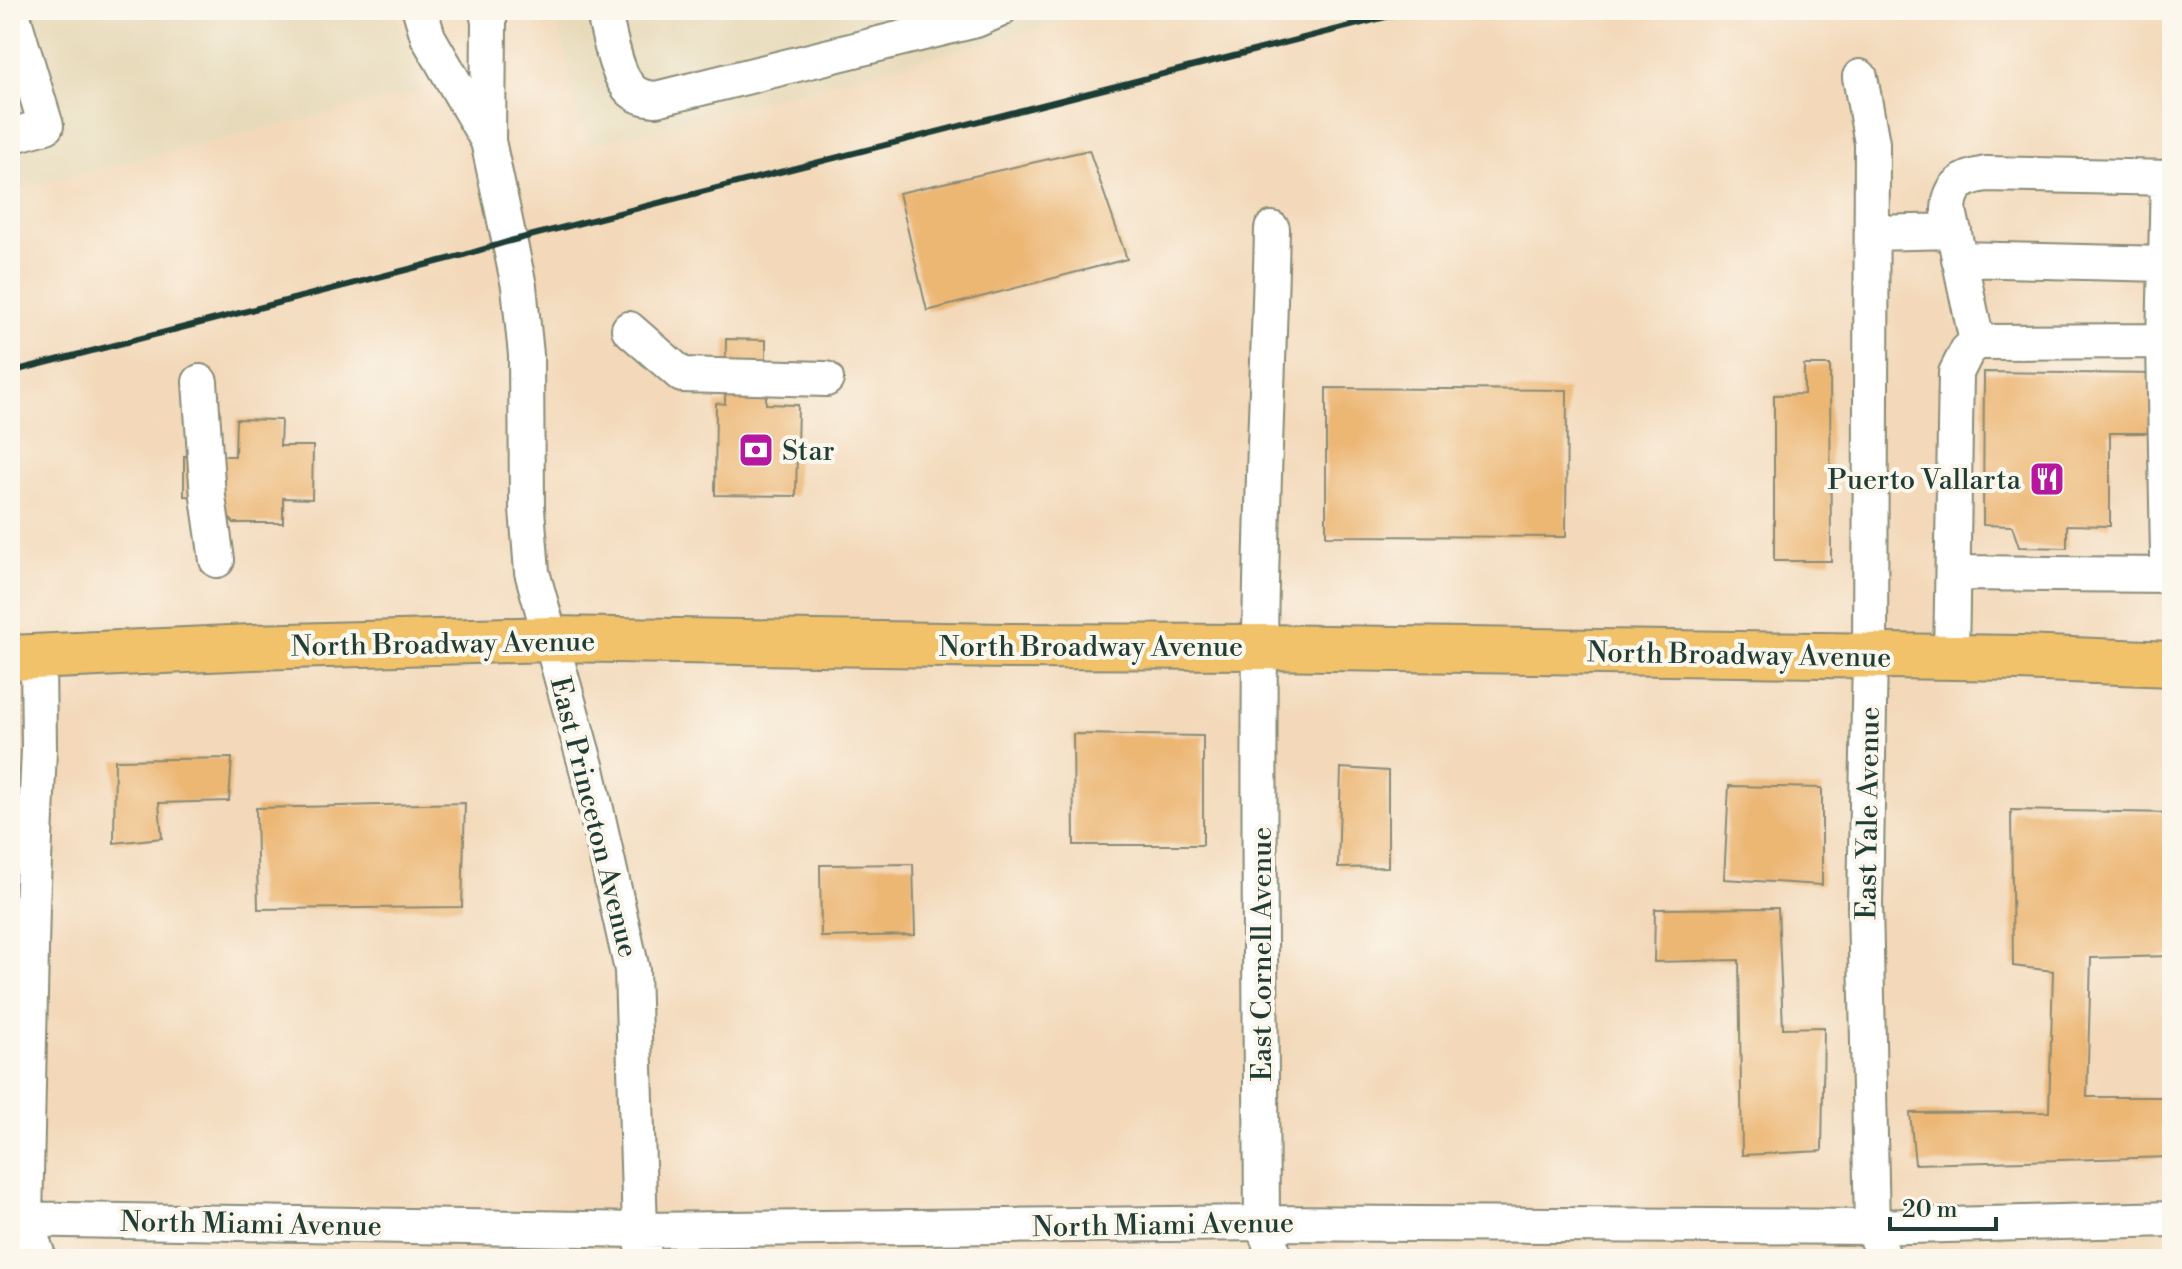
<svg xmlns="http://www.w3.org/2000/svg" width="2182" height="1269" viewBox="0 0 2182 1269" font-family="'Libre Bodoni',serif">
<style>
.built{fill:#e7daba}
.building{fill:#ecb673}
.lines{fill:none;stroke-linecap:round;stroke-linejoin:round}
.minor-casing{stroke:#898b77;stroke-width:38}
.major-casing{stroke:#898b77;stroke-width:48}
.minor{stroke:#fff;stroke-width:34}
.major{stroke:#f2c26a;stroke-width:44}
.rail{stroke:#1f3d34;stroke-width:6}
.labels{text-anchor:middle;stroke-width:8;stroke-linejoin:round;paint-order:stroke}
.poi-label{font-size:28px;fill:#1f3d34;stroke:#fbf7ec;text-anchor:start}
.street-label{font-size:28px;fill:#1f3d34;stroke:#fbf7ec}
</style>
<rect width="100%" height="100%" fill="#fbf7ec"/>
<filter id="ink" filterUnits="userSpaceOnUse"><feTurbulence type="fractalNoise" baseFrequency=".0125" numOctaves="2"/><feDisplacementMap in="SourceGraphic" scale="16" xChannelSelector="R" yChannelSelector="G"/><feConvolveMatrix kernelMatrix="1 2 1 2 8 2 1 2 1" color-interpolation-filters="sRGB"/></filter>
<filter id="wash" filterUnits="userSpaceOnUse"><feTurbulence type="fractalNoise" baseFrequency=".006" numOctaves="4" result="noise"/><feDisplacementMap in="SourceGraphic" scale="32" xChannelSelector="R" yChannelSelector="G"/><feGaussianBlur stdDeviation="1.8" result="paint"/><feColorMatrix in="noise" values="0 0 0 0 0 0 0 0 0 0 0 0 0 0 0 0 0 1.4 0 .05"/><feComposite in="paint" operator="in"/></filter>
<g filter="url(#wash)">
<rect width="100%" height="100%" fill="#f3d9ba"/>
<path class="built" d="M10,10H396L422,91L10,191Z
M554,10H1113L588,146Z"/>
<g id="blocks">
<path class="building" d="M1089,150L1127,259L927,311L899,193Z
M726,339L766,340V404L798,405L796,496L715,495L716,403L725,404Z
M1804,365H1830L1831,561H1774V395L1804,394Z
M1984,372L2157,374V433H2110V526L2067,525V548L2019,547L2012,526L1983,525Z
M1326,388L1567,390L1566,537L1326,536Z
M236,419L281,420L280,446H313L312,499L283,498V523H234L208,497L184,496V456H235Z
M1073,734L1203,736V845H1074Z
M232,758L229,801L159,803L162,838L114,843L115,760Z
M1341,768L1388,771V867L1338,868Z
M1729,786L1822,788V885L1724,879Z
M465,803L462,907L258,909L256,808Z
M2011,810L2172,813V956L2091,958L2087,1097H2172V1157L1915,1164L1910,1113L2049,1112L2053,971L2013,966Z
M913,864L915,935L821,937L820,865Z
M1778,908L1783,1028L1824,1027L1822,1151L1742,1155L1739,960L1654,962L1655,909Z"/>
</g>
</g>
<g filter="url(#ink)">
<use href="#blocks" fill-opacity="0" stroke="#898b77" stroke-width="2"/>
<g class="lines">
<defs>
<path id="minor" d="M420,10L428,37L488,141
M486,10L489,21L488,141L519,286L526,355L527,509L532,572L587,769L632,970L640,1230L645,1259
M603,10C609,31 615,76 632,91C639,97 647,98 656,99L976,20L999,10
M1860,77L1872,143L1870,656L1865,904L1872,1227L1884,1259
M10,136L46,126L11,10
M2168,178L2164,343L2168,556L2172,560
M1272,229C1269,368 1261,507 1260,647C1258,839 1261,1031 1262,1223L1276,1259
M1872,233L1954,231
M1959,259L2165,264
M629,329L682,375L826,379
M1977,342L1949,210C1950,185 1963,178 1986,174L2172,178
M200,382L208,497L217,560
M1953,573L2172,575
M38,656L39,750L32,905L25,1219L39,1259
M1951,657L1956,373L1967,351L1977,342L2158,341L2164,343
M10,1219L640,1230L1262,1223L1872,1227L2172,1219"/>
<path id="major" d="M10,658L252,647L551,639L1008,646L1260,647L2020,658L2172,664"/>
</defs>
<use href="#minor" class="minor-casing"/>
<use href="#major" class="major-casing"/>
<use href="#minor" class="minor"/>
<use href="#major" class="major"/>
<path class="rail" d="M10,372L464,255L510,241L1413,10"/>
</g>
</g>
<defs>
<symbol id="bank-square" viewBox="-11 -11 22 22"><rect x="-9" y="-9" width="18" height="18" rx="4" fill="#b5179e" stroke="#fbf7ec"/><path d="M-6-4H6V4H-6ZM0-2.3a2.3 2.3 0 1 0 0 4.6a2.3 2.3 0 1 0 0-4.6Z" fill="#fff"/></symbol>
<symbol id="restaurant-square" viewBox="-11 -11 22 22"><rect x="-9" y="-9" width="18" height="18" rx="4" fill="#b5179e" stroke="#fbf7ec"/><path d="M-5-6h1v4h1v-4h1v4h1v-4h1v5L-1.5 .5V6h-2V.5L-5-1ZM5-6V6H3V1.5H1.5Q1.5-4 5-6Z" fill="#fff"/></symbol>
</defs>
<g fill-rule="evenodd">
<use href="#bank-square" x="736" y="430" width="40" height="40"/>
<use href="#restaurant-square" x="2027" y="459" width="40" height="40"/>
</g>
<g class="labels">
<g class="poi-label">
<text x="782" y="460">Star</text>
<text x="2021" y="489" text-anchor="end">Puerto Vallarta</text>
</g>
<g class="street-label">
<text transform="translate(443 643) rotate(-1)" y="10">North Broadway Avenue</text>
<text x="1091" y="656">North Broadway Avenue</text>
<text transform="translate(1739 654) rotate(1)" y="10">North Broadway Avenue</text>
<text transform="translate(1867 813) rotate(-89)" y="10">East Yale Avenue</text>
<text transform="translate(595 817) rotate(76)" y="10">East Princeton Avenue</text>
<text transform="translate(1261 954) rotate(-90)" y="10">East Cornell Avenue</text>
<text transform="translate(251 1223) rotate(1)" y="10">North Miami Avenue</text>
<text transform="translate(1163 1224) rotate(-1)" y="10">North Miami Avenue</text>
</g>
</g>
<rect width="2182" height="1269" fill="none" stroke="#fbf7ec" stroke-width="40"/>
<path d="M1890 1217v12h106v-12" fill="none" stroke="#1f3d34" stroke-width="4"/>
<text x="1902" y="1217" font-size="24" fill="#1f3d34" stroke="#fbf7ec" stroke-width="6" paint-order="stroke">20 m</text>
</svg>
